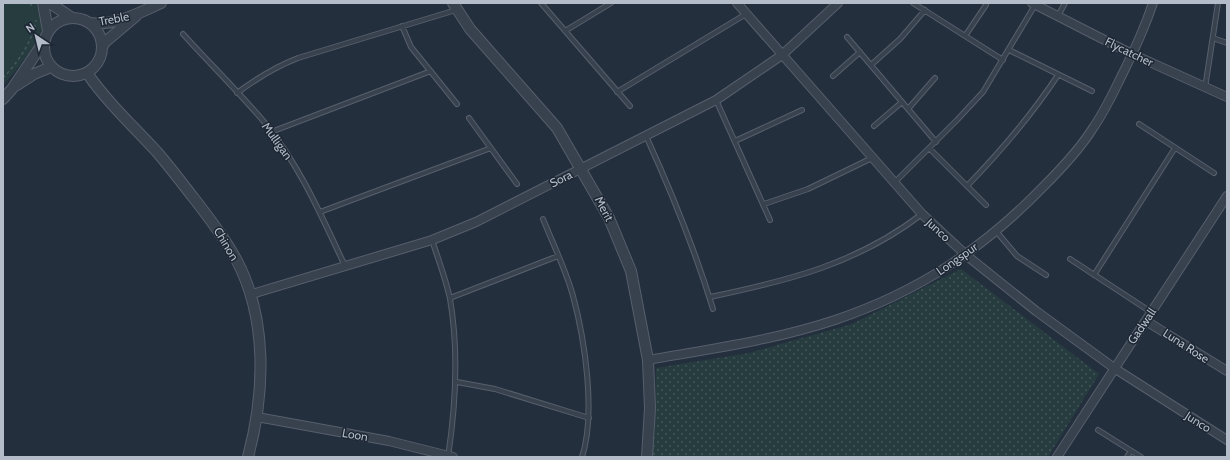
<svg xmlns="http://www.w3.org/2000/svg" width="1230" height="460" viewBox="0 0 1230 460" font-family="Cabin,sans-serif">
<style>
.grass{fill:#263c3f}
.park{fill:url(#park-dots)}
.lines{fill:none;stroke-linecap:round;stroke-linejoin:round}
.service-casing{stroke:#565f6c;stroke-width:6}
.minor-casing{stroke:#565f6c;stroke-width:10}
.tertiary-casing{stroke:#565f6c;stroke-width:12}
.path{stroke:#44595c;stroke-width:1.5;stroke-dasharray:3 3;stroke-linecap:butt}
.service{stroke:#38414e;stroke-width:4}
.minor{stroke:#38414e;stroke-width:8}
.tertiary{stroke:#38414e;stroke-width:10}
.labels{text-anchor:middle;stroke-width:3;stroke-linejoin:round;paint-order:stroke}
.street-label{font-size:12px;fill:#b4bcc9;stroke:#1d2633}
</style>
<defs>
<pattern id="park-dots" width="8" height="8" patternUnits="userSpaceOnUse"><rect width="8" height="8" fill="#263c3f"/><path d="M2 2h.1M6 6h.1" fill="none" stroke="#435659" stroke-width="1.8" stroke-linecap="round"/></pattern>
</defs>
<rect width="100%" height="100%" fill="#242f3e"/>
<path class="grass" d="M3,3H36C40,12 43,21 41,31C39,43 12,76 3,85Z"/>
<path class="park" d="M961,269L1099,374L1048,457H652L655,432L656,368L749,353L852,324Z"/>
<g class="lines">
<defs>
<path id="service" d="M541,3L630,106
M913,3L1003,60
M1058,16L1065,3
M402,26L411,47L457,104
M565,31L611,3
M183,34C210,64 239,92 265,123C300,166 322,217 345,266
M965,36L986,5
M847,37L936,142
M1213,38L1227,43
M1009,50L1092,91
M871,65L900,39L925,10
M833,76L860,52
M1205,88L1218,3
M617,92L746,14
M237,93C257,78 275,67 298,58L456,10
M716,100L770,220
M908,109L935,78
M469,118L517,184
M1139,124L1214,173
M874,126L902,102
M271,132L431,71
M646,136C672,193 695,250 713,309
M735,141L802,110
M929,148L986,205
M894,183L957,120L983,92L1035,5
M967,186C1001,151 1031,116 1058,75
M764,204L808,189L872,158
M320,212L491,148
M543,219C553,244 566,270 573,296C585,340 596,414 582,457
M996,231L1017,256L1046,275
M432,240C438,259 446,279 450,299C459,351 456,404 448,457
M1070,259L1151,312
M1094,275L1175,148
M710,297C787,281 857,264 922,214
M450,298L558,256
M457,382L495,389L589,418
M1098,430L1141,457
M1127,457L1131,451"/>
<path id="minor" d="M737,3L922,214L966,255L1036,311L1114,368L1227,440
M1032,3L1132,54L1227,97
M252,294L432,240L476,222L716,100L782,55L838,3
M1146,321L1227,371
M648,360C711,349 775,340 835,320C918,292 983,249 1044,186C1062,168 1080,149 1093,128C1105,111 1114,91 1123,73C1134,51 1145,27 1153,3
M257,417L389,441L453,457
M1057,457L1227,196"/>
<path id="tertiary" d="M43,3L48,31
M50,3L72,18
M453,3L470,29L557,128L609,218L631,271L648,360L650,408L647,457
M44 47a29 29 0 1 1 58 0a29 29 0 1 1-58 0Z
M89,23C115,26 139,13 161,3
M102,48L104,43L136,16
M87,73C107,102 133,126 157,152C168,165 179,179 189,192C206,214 223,235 236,259C268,319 265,393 248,457
M17,85L34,74L51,67
M3,99L12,89L45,40"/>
</defs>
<use href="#service" class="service-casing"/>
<use href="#minor" class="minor-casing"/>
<use href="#tertiary" class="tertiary-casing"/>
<path class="path" d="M30,3L33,8
M3,78C18,62 33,41 36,20"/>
<use href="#service" class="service"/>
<use href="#minor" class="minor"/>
<use href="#tertiary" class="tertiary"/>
</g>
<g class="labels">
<g class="street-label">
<text transform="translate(114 19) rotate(-11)" y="4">Treble</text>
<text transform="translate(1129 52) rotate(26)" y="4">Flycatcher</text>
<text transform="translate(277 141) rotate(54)" y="4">Mulligan</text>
<text transform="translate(561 179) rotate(-27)" y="4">Sora</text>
<text transform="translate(604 209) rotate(62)" y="4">Merit</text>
<text transform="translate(938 230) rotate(42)" y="4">Junco</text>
<text transform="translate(226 244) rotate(59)" y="4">Chinon</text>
<text transform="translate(957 259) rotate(-35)" y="4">Longspur</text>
<text transform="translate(1142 326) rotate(-56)" y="4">Gadwall</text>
<text transform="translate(1186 346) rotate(33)" y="4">Luna Rose</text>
<text transform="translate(1198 422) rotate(32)" y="4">Junco</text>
<text transform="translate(355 435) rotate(10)" y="4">Loon</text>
</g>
</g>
<rect width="1230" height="460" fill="none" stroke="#b4bcc9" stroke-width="8"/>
<g transform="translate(36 36) rotate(325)" stroke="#1d2633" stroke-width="3" paint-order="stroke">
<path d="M0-3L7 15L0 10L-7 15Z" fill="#b4bcc9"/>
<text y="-6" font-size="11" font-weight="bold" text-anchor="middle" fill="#b4bcc9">N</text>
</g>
</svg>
